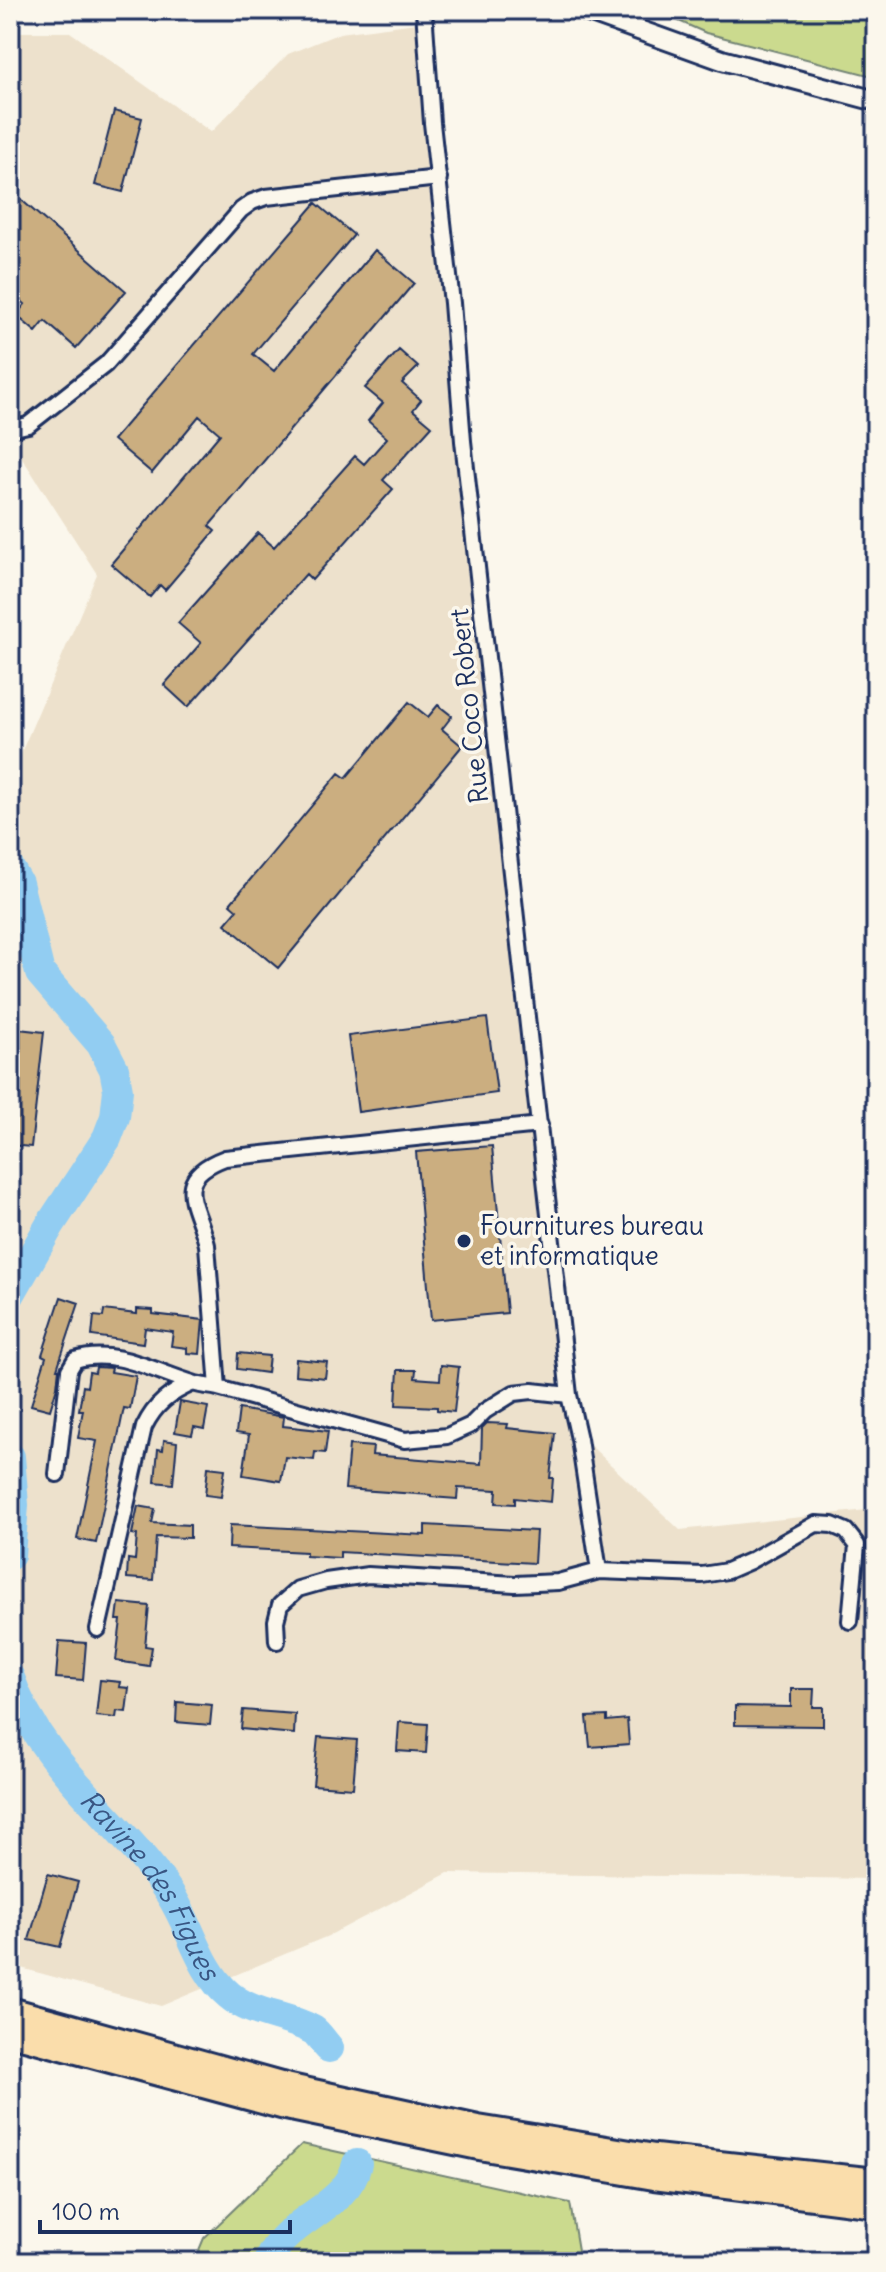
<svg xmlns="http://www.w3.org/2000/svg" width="886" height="2272" viewBox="0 0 886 2272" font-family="Delius,sans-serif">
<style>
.built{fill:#ede1cc}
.green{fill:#cbda8e;stroke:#738476;stroke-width:2}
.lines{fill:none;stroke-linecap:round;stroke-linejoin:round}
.river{stroke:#92cdf2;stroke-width:30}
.building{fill:#cbae80;stroke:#1b2f5e;stroke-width:2}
.street-casing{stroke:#1b2f5e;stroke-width:20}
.secondary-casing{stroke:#1b2f5e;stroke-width:24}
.highway-casing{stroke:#1b2f5e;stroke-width:30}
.street{stroke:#fbf7ec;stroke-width:14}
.secondary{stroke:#fbf7ec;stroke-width:18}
.highway{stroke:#faddab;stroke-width:24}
.poi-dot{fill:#1b2f5e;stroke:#fbf7ec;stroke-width:3}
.labels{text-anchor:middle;stroke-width:7;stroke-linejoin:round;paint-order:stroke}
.street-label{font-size:26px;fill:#1b2f5e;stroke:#fbf7ec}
.poi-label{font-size:26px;fill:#1b2f5e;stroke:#fbf7ec;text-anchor:start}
.water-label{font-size:28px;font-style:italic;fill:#395683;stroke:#fbf7ec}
</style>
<rect width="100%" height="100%" fill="#fbf7ec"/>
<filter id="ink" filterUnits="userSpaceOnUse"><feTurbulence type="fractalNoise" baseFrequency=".0125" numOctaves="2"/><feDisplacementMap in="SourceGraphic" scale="16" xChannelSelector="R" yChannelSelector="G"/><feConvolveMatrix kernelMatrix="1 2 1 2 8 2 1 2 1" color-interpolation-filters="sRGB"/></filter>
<g filter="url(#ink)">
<path class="built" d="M424,22L579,1439L593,1448L680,1530L876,1509V1879L448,1873L328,1936L161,2006L10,1965V779L97,574L10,439V32H70L211,132L288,54L340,33Z"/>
<path class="green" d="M654,10H876V77L706,33Z
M302,2144L570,2203L580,2262H194L204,2238Z"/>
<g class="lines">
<g class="river">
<path d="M10,869L18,883L40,973L101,1044L114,1069L118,1090L115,1117L107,1138L50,1225L10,1295"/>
<path d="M10,1457L14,1505L10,1555"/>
<path id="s1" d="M10,1678C39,1765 118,1817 168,1891C191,1924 198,1969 229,1995C252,2015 287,2015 313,2030C319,2034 324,2043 329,2048"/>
<path d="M268,2262C284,2219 347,2209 357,2164"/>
</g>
</g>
<path class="building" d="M114,111L142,118L123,192L95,185Z
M10,190L126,291L76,348L45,321L36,332L16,315L25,304L10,291Z
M316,203L354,235L253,354L274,371L375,250L414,283L209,526L215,531L165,590L160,585L150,597L111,564L220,434L199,416L152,473L113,440Z
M399,350L418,367L402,383L421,400L413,410L432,426L383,480L393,489L312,580L306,574L188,707L164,685L201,643L178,623L258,533L274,547L355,456L364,464L387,438L368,421L383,403L365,388Z
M409,702L428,717L438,705L452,716L442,729L462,746L278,968L225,924L237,910L230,904L339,773L346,778Z
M487,1018L497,1093L358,1112L348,1036Z
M10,1028L44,1032L31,1147L10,1145Z
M492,1146L507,1313L431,1320L416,1152Z
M61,1297L79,1303L57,1369H59L57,1387L50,1410L31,1405L46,1357L42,1355Z
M137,1309L153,1310V1314L203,1320L200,1354L187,1353V1348L171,1346L173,1332L145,1328L143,1343L92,1336L94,1316L103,1317L104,1310L137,1314Z
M238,1353L269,1356L267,1373L237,1369Z
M296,1359L327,1362L325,1378L295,1375Z
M441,1365L459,1367L454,1412L437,1410V1407L396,1405L398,1370H416L415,1378L440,1380Z
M96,1367L112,1368L111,1372L136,1376L130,1409L124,1408L96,1543L77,1539L97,1441L78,1438L83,1410H79L83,1386L87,1387L89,1372L95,1373Z
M180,1402L208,1407L204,1429L194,1427L192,1435L175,1432Z
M239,1409L284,1417L283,1426L328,1431L325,1453L315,1452L314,1460L285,1457L281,1481L243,1475L249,1435L236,1433Z
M487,1423L508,1424L507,1428L555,1433L550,1478H553L551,1502L515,1498V1504L496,1503L497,1490L458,1488L457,1499L431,1497V1495L345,1489L349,1445L373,1447L372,1455L481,1464L482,1428Z
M164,1440L177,1442L173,1484L155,1482L158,1449L163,1450Z
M208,1467L225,1469L221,1497L205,1495Z
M138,1506L155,1509L152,1523L190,1525V1538L156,1537L153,1580L127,1578L128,1559L135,1560L137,1535L132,1534Z
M230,1525L425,1535V1525L536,1531L534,1563L340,1552V1558L306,1556V1552L229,1548Z
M119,1603L149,1606L145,1646L152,1647L149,1666L116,1661L121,1620H117Z
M59,1641L86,1643L83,1680L56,1678Z
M100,1680L120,1682L119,1687L129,1688L126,1712L117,1711L116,1718L96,1716Z
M791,1689H814L813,1707H823V1726L735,1725V1706L791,1707Z
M177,1702L212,1705L210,1725L176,1722Z
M243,1710L295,1714L294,1734L241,1729Z
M607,1716V1721L627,1719L629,1744L590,1747L587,1717Z
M399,1722L428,1724L426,1753L397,1751Z
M318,1737L357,1740L353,1788L313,1785Z
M48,1874L78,1882L60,1947L29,1940Z"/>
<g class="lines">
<defs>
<path id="street" d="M424,10L432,123L452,303L463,441L569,1395L579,1439L599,1571
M10,429L28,425L106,364L241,210L252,202L266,197L439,178
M218,1388L207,1245C198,1205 169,1179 225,1158L540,1125
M57,1474L69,1370L75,1360C115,1347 155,1372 193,1383C201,1386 210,1386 218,1388L405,1440L447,1436L471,1425L485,1411L514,1393L532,1391L569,1395
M98,1629L144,1427C155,1404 170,1393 193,1383
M277,1641L276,1621L280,1605L298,1589L326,1581L368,1575L515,1584L558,1582L599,1571L702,1575L727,1571L750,1561L816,1524L832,1525L846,1531L857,1545L850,1621"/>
<path id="secondary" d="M583,10L722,60L876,101"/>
<path id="highway" d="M10,2010L281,2085L478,2128L655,2157L876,2181
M10,2033L281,2106L479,2147L654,2177L876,2205"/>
</defs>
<use href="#street" class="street-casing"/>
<use href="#secondary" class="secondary-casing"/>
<use href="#highway" class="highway-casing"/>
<use href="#street" class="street"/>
<use href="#secondary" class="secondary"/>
<use href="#highway" class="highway"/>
</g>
</g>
<circle class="poi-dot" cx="464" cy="1241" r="8"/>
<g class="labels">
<g class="street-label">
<text transform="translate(469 706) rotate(-96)" y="9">Rue Coco Robert</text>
</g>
<g class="poi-label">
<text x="480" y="1235">Fournitures bureau<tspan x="480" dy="30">et informatique</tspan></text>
</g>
<g class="water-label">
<text dy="10" stroke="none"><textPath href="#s1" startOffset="252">Ravine des Figues</textPath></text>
</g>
</g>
<rect width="886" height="2272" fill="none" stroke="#fbf7ec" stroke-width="40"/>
<rect x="20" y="20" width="846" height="2232" fill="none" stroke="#1b2f5e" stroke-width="3" filter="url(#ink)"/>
<path d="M40 2220v12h250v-12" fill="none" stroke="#1b2f5e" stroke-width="4"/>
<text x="52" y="2220" font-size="24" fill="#1b2f5e" stroke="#fbf7ec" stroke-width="6" paint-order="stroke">100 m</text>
</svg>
